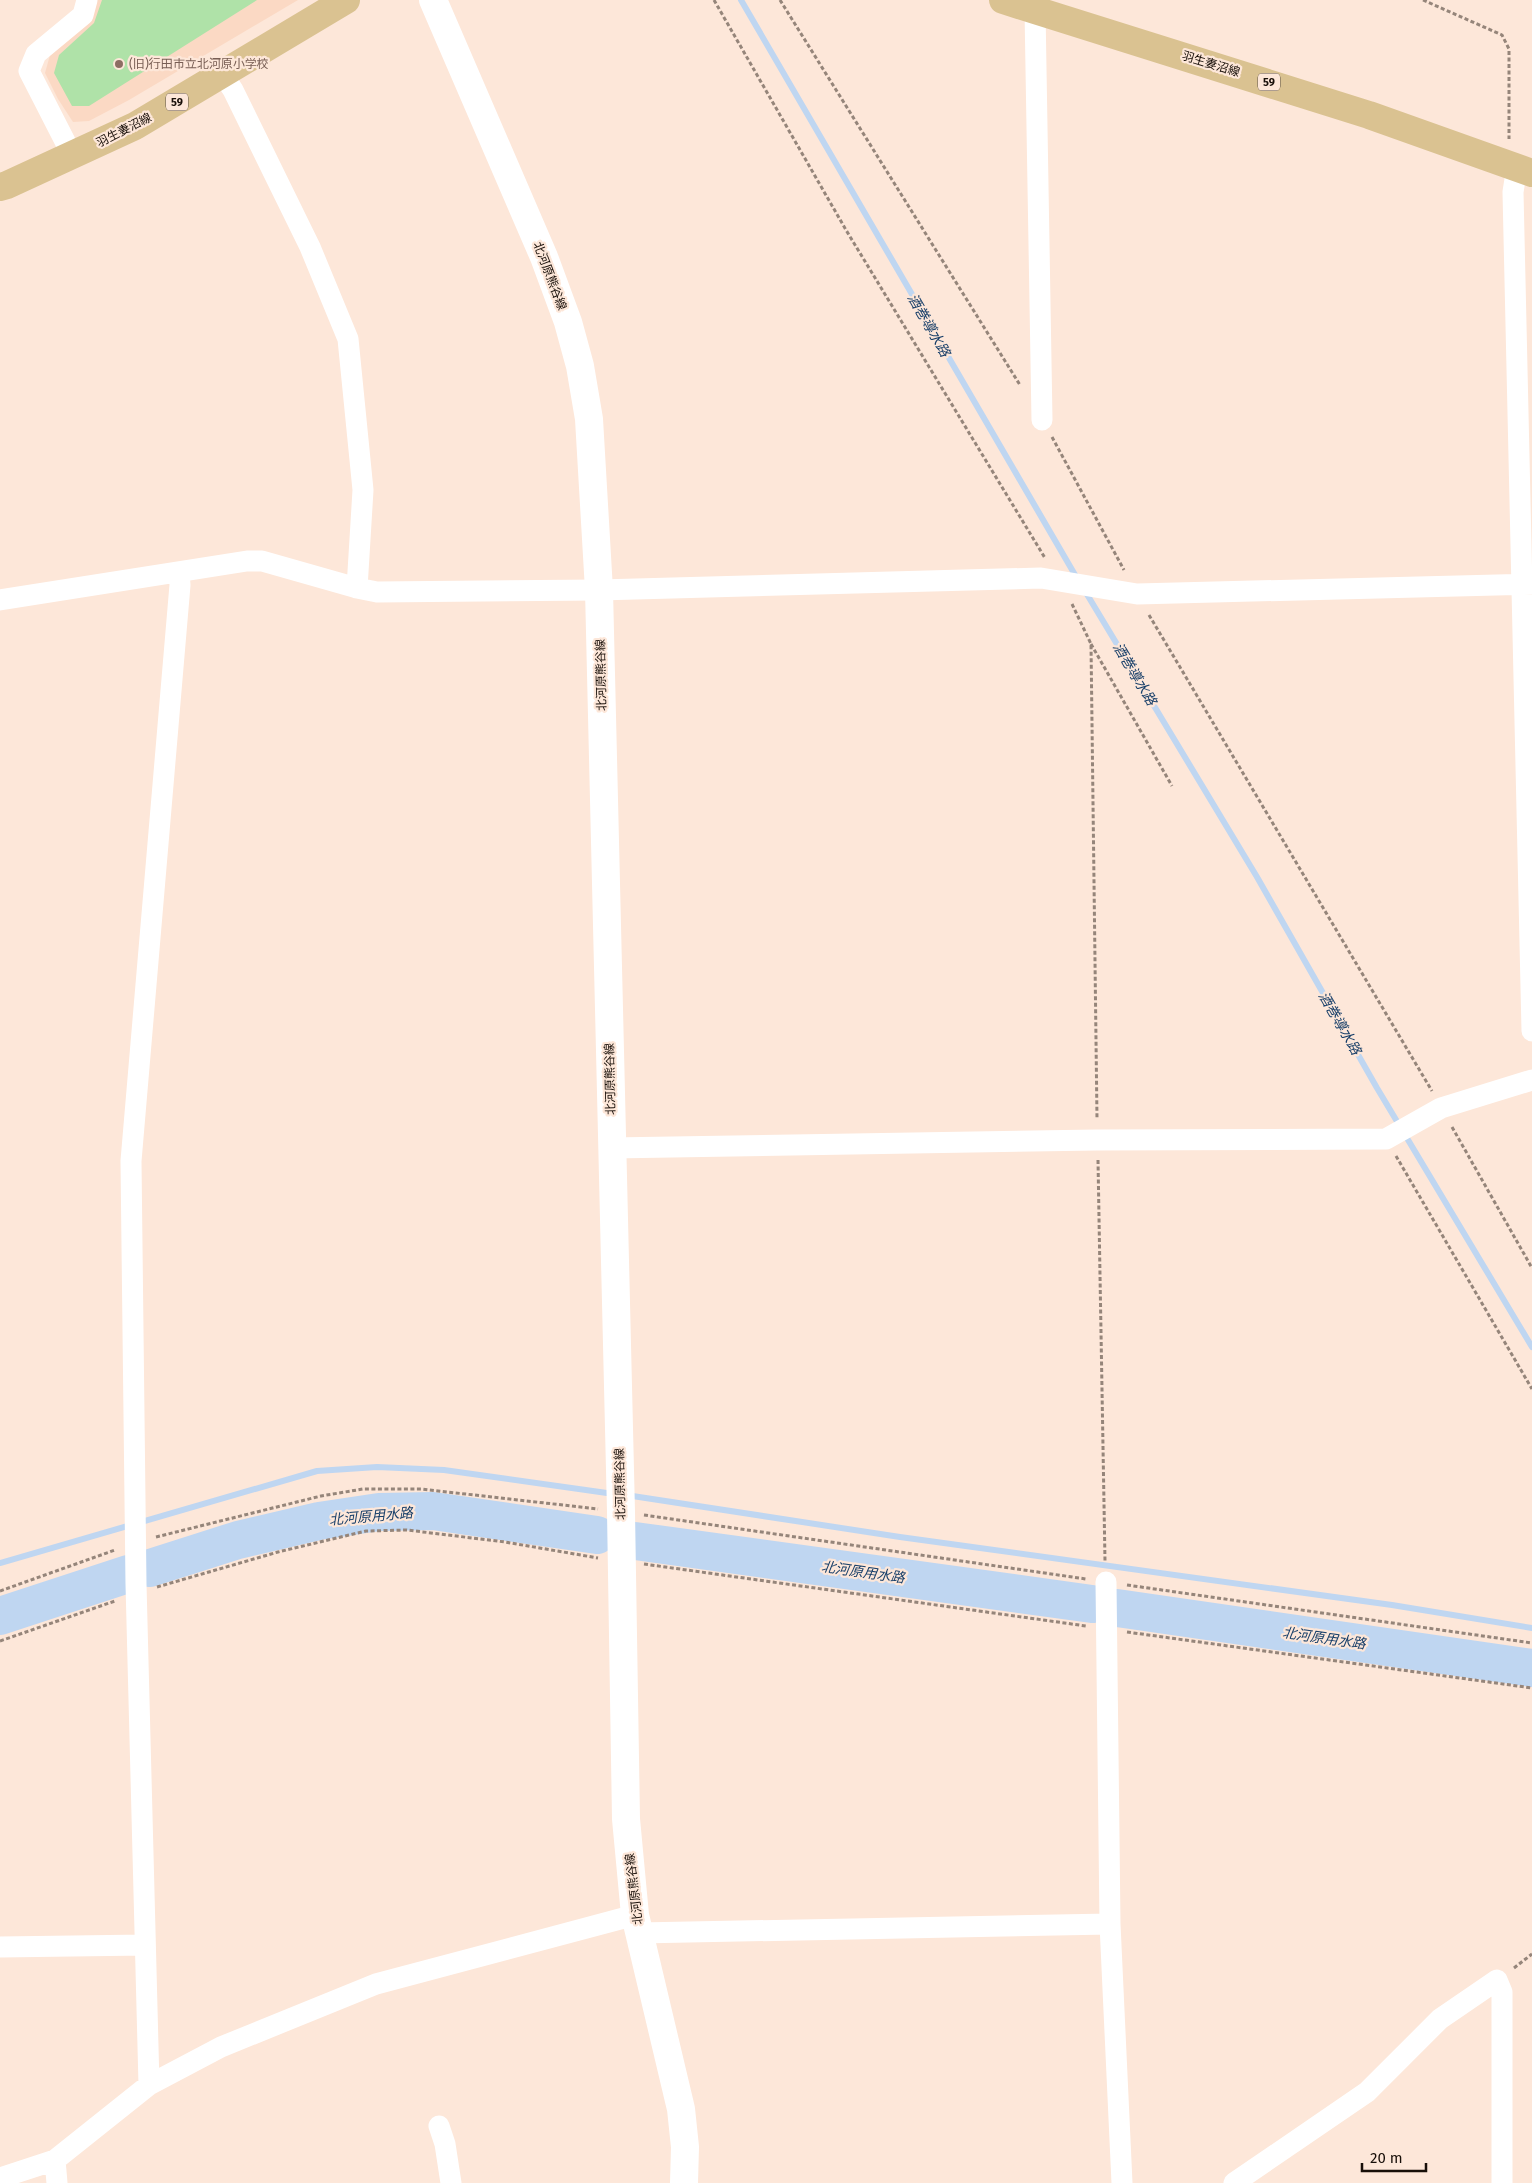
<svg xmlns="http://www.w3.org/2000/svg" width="1532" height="2183" viewBox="0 0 1532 2183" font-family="'Fira Sans','Noto Sans JP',sans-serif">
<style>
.built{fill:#fbd9c4}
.green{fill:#afe2a8}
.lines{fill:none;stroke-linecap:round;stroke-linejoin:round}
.stream{stroke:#bfd6f1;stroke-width:6}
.river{stroke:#bfd6f1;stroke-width:38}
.path{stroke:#95857a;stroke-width:3;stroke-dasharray:4 2.5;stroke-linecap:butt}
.street{stroke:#fff;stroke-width:21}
.secondary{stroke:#fff;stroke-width:28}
.primary{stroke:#dac291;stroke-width:28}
.education-dot{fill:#8d6e63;stroke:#fde7d9;stroke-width:2}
.labels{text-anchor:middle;stroke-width:4.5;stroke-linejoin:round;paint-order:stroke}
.shield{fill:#fde7d9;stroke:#5d5047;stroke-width:1}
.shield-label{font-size:11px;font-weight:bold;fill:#180f09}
.education-label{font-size:12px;fill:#785e54;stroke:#fde7d9;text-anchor:start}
.street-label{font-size:12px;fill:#180f09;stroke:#fde7d9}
.water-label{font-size:14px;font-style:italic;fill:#183f69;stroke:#fde7d9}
</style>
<rect width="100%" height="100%" fill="#fde7d9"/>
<path class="built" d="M95,0H298L129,100L89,121L73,122L58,99L45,73L50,55Z"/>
<path class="green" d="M102,0H257L89,106H72L54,73L59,55L94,23Z"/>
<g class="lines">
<path class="stream" d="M741,0L1078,580
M1085,591L1257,877L1377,1088L1532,1347
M626,1495L900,1537L1392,1605L1532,1628
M0,1563L317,1471L377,1467L444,1470L614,1494"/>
<path class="river" d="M635,1541L1092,1604
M150,1568L238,1540L319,1521L379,1512L433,1511L597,1535
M1117,1608L1532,1668
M0,1616L128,1574"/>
<path class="path" d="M714,0L846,230L1045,558
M780,0L1020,385
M1423,0L1502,35L1509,49V139
M1052,437L1124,570
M1072,604L1091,644L1097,1119
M1149,615L1432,1091
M1091,644L1172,786
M1452,1127L1532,1268
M1396,1156L1532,1389
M1098,1160L1105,1561
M644,1515L1086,1579
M156,1537L321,1496L363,1489H421L598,1509
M644,1564L1086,1626
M1127,1585L1532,1643
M157,1587L278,1552L366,1531L407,1530L505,1542L598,1558
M0,1591L115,1550
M1127,1632L1532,1688
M0,1641L115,1601
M1514,1968L1532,1954"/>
<path class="street" d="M1035,10L1042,420
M223,75L233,90L310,247L348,339L363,490L357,588
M72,155L29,71L36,54L83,15L87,0
M1517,167L1513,192L1532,1031
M0,600L247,561H262L357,588L377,592L599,590L1041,578L1137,594L1532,584
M611,1148L1097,1140L1386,1139L1441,1108L1532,1080
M1106,1582L1110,1924L1122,2183
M639,1933L1110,1924
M0,1947L145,1945
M149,2085L136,1584L131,1161L180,585L179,572
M439,2126L445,2144L451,2183
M55,2160L57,2183
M0,2178L55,2160L149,2085L221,2047L376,1984L635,1915
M1234,2183L1367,2092L1440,2019L1497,1980L1502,1992V2183"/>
<path class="secondary" d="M433,0L544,257L568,322L580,366L589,419L599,590L621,1512L626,1819L635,1915L681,2109L685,2147L684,2183"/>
<path class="primary" d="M1003,0L1369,115L1532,173
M0,187L7,185L135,126L346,0"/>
</g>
<circle class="education-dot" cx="119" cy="64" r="5"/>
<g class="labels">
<g class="shield">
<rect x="1258" y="73.5" width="22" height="17" rx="4"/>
<rect x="166" y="93.5" width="22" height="17" rx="4"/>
</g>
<g class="shield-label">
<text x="1269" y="86">59</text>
<text x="177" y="106">59</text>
</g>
<g class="education-label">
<text x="129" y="68">(旧)行田市立北河原小学校</text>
</g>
<g class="street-label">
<text transform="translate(1211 64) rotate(17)" y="4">羽生妻沼線</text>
<text transform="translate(124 130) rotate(-27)" y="4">羽生妻沼線</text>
<text transform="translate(550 276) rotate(69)" y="4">北河原熊谷線</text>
<text transform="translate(601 675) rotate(-91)" y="4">北河原熊谷線</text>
<text transform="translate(610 1079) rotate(-91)" y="4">北河原熊谷線</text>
<text transform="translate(620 1484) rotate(-91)" y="4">北河原熊谷線</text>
<text transform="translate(634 1889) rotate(-97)" y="4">北河原熊谷線</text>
</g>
<g class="water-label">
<text transform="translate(929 325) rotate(60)" y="5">酒巻導水路</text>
<text transform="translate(1135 674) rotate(59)" y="5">酒巻導水路</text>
<text transform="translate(1340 1023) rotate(60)" y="5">酒巻導水路</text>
<text transform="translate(371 1516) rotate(-5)" y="5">北河原用水路</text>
<text transform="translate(863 1572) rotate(8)" y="5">北河原用水路</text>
<text transform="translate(1324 1638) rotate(8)" y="5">北河原用水路</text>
</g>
</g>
<path d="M1362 2163v8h64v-8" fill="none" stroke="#180f09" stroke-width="2.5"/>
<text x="1370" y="2163" font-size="15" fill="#180f09" stroke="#fde7d9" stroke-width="4" paint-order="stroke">20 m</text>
</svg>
